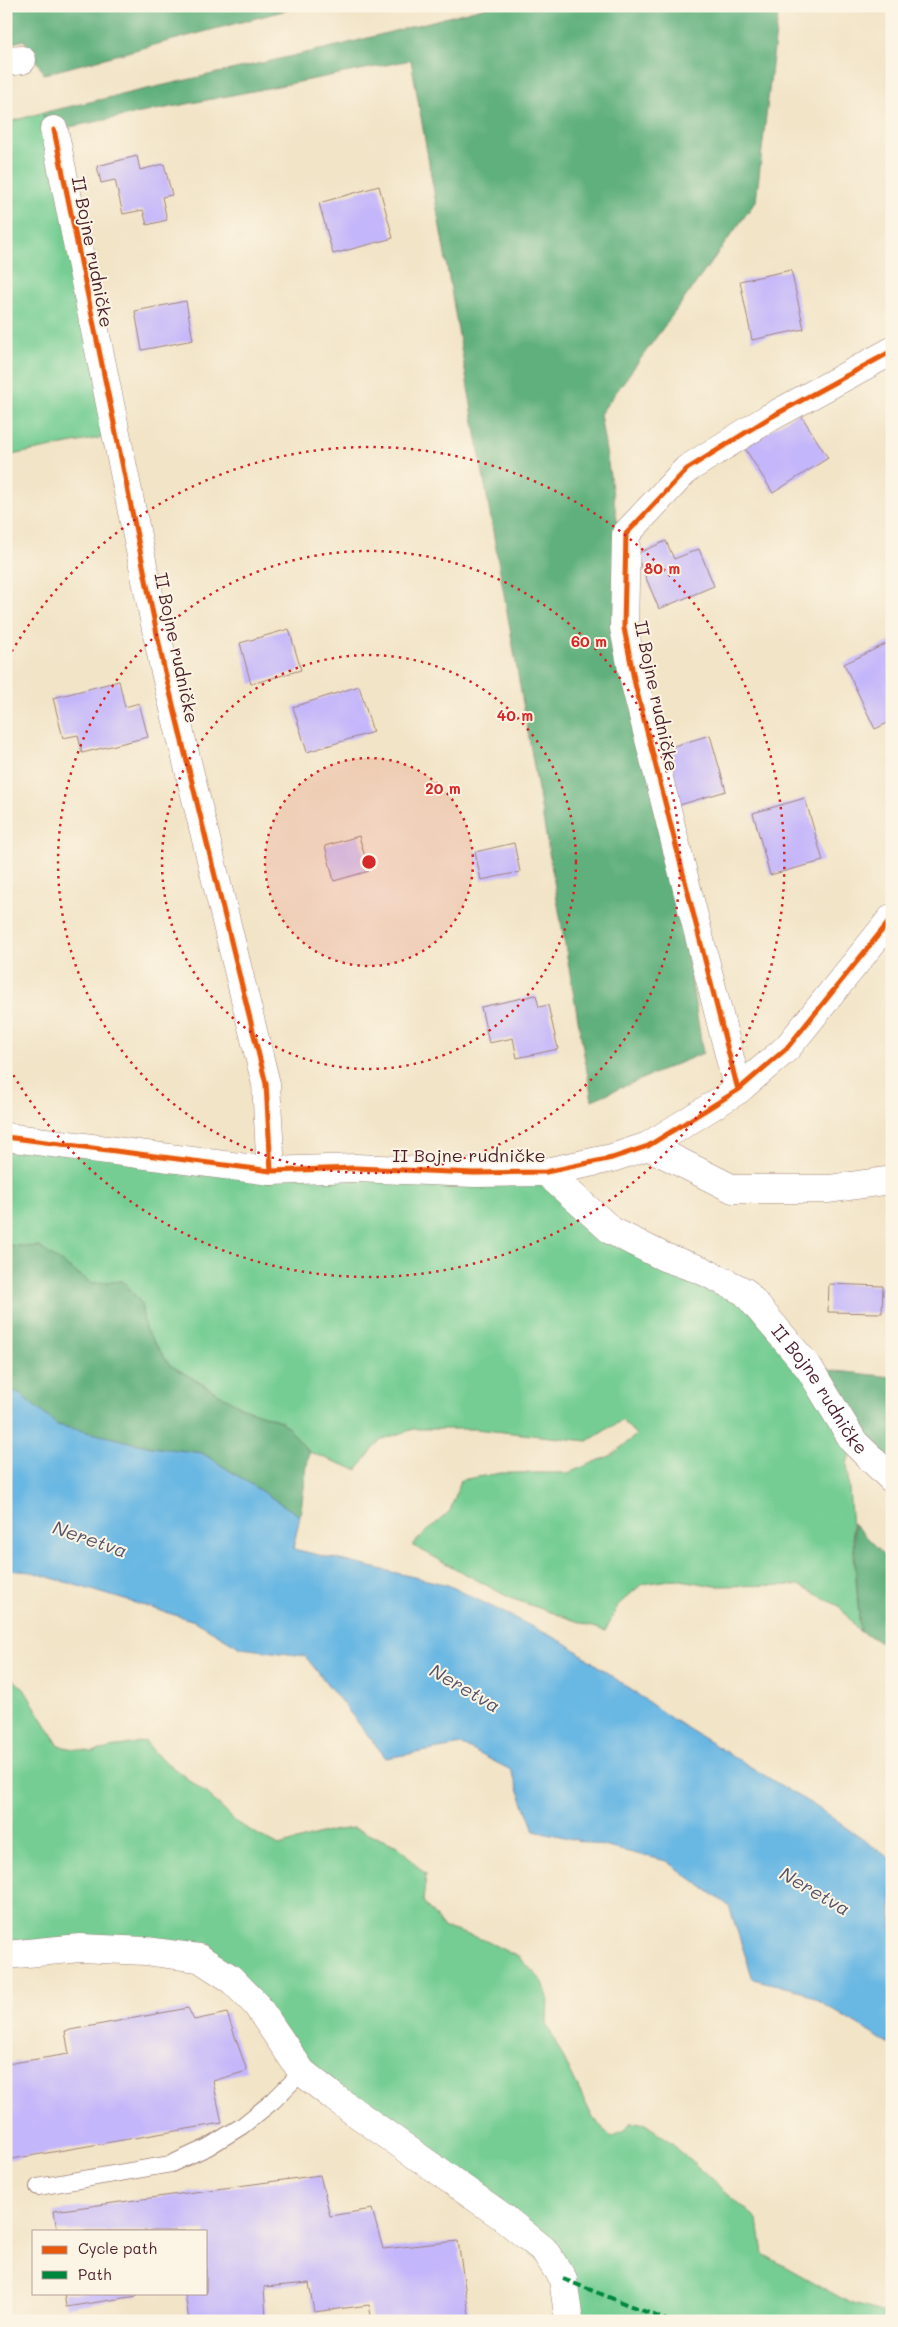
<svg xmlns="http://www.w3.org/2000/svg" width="898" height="2327" viewBox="0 0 898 2327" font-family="Mali,sans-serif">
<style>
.green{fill:#75cd93;stroke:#60765f}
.forest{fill:#60b07d;stroke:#556854}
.water{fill:#69b7e3;stroke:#5a6b87}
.building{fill:#c4b6fa}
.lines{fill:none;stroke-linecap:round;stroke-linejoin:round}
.service-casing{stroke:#9e8279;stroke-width:18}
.minor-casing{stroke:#9e8279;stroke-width:29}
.tertiary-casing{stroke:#9e8279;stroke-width:29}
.service{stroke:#fff;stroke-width:16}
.minor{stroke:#fff;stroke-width:28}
.tertiary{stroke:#fff;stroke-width:28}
.quiet{stroke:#00873e;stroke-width:4;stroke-dasharray:8 4;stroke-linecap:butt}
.cycleway-casing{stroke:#fcf5e5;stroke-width:8}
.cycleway{stroke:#e8590c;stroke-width:5}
.ring{fill:none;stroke:#d62828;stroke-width:2.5;stroke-dasharray:2.5 5}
.labels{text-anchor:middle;stroke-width:4;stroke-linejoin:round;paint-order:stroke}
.street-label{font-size:18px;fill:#4a1f2b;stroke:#fcf5e5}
.water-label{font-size:19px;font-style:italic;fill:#55546b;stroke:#fcf5e5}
.centre{fill:#d62828;stroke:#fcf5e5;stroke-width:2.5}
.ring-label{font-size:15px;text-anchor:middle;font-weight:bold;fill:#d62828;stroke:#fcf5e5;stroke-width:4;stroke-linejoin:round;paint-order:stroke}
</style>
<rect width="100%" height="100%" fill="#fcf5e5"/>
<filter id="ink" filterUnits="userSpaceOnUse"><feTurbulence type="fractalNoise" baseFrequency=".02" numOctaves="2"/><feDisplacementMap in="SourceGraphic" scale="10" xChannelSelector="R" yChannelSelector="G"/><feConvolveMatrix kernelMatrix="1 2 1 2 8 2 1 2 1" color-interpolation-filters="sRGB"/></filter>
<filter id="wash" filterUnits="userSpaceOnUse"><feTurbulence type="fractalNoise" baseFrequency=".0096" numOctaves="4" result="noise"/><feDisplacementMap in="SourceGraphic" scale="20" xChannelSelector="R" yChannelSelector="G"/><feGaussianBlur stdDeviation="1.12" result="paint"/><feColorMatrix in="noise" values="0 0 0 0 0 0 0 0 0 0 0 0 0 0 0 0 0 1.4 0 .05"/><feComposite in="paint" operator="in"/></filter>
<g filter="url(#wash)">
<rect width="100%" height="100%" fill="#f2e4c7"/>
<path class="green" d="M41,113L54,130L115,435L6,456V123Z
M6,1137L271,1171L546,1172L612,1231L745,1292L854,1442L847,1463L860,1632L839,1606L798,1585L715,1586L675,1579L642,1584L619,1604L605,1631L510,1598L412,1545L450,1511L461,1480L501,1473H568L612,1455L636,1435L622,1420L588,1441L475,1429H414L380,1440L357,1470L309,1452L283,1422L241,1407L170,1365L145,1329L141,1303L123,1281L91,1283L39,1247L6,1245Z
M6,1673L24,1689L59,1746L91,1752L145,1741L158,1756L208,1795L237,1823L279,1846L331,1831L353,1828L398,1846L426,1875L423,1901L443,1927L484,1940L520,1958L543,1982L548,1997L547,2025L593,2118L612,2138L625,2131L630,2123L645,2124L663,2136L758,2220L763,2254L850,2303L892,2315V2321H569L563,2279L335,2098L199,1958L6,1955Z"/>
<path class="forest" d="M6,6H302L44,74L24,40L6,45Z
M490,6H779L756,201L600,414L703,1053L592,1100L411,60L54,130L41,113L341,45Z
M6,1245L39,1247L91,1283L123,1281L141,1303L145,1329L170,1365L241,1407L283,1422L309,1452L300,1516L202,1453L151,1447L57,1425L19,1393L6,1388Z
M809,1368L892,1377V1463L854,1442Z
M853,1523L892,1562V1658L885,1644L860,1632Z"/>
<path class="water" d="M6,1388L19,1393L57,1425L151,1447L202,1453L300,1516L293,1549L448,1585L567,1644L672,1719L818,1808L892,1860V2046L802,1991L753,1979L729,1906L667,1861L534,1830L511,1770L462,1745L386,1758L305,1656L241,1648L195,1621L32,1572L6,1570Z"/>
<g id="blocks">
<path class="building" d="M137,156L140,170L164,164L172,195L162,197L167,220L147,225L143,210L123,214L115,180L101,183L97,166Z
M379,186L393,238L333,254L319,203Z
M791,270L804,329L752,340L740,281Z
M186,301L193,340L142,350L135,311Z
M799,412L828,458L773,493L744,447Z
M666,541L674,559L699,549L714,586L659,609L636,554Z
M289,629L301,670L251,684L240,643Z
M892,641V721L875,729L844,664Z
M119,681L125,707L139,703L148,737L82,753L78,735L63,738L53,698Z
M359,686L373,732L307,752L293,707Z
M710,735L726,791L673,807L657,751Z
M805,798L823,861L770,875L753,813Z
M359,836L369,871L334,881L325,846Z
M514,843L520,872L481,880L475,852Z
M536,995L539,1007L548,1005L558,1049L517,1058L513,1038L489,1043L481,1007Z
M829,1284L883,1286L882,1313L828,1312Z
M188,2008L194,2020L227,2013L247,2071L213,2081L222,2123L6,2160V2064L69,2054L65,2031Z
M320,2175L330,2216L372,2209L383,2249L458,2241L470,2321H372L369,2305L314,2312L309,2283L264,2287L266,2318L241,2321H189L185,2293H206V2231H57L54,2211Z
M64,2293H137V2296L66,2307Z"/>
</g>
</g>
<g filter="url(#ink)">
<use href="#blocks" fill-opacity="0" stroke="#9e8279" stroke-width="1"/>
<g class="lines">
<defs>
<path id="service" d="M38,2187L171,2164L208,2147L242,2126L273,2101L302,2072"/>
<g id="minor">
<path d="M6,62L22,60"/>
<path d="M54,130L164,668L266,1084L271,1171"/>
<path d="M738,1090L635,684L624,628L626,534L687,469L769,418L892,351"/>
<path d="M648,1146L733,1189H829L892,1180"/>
<path id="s1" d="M546,1172L612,1231L664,1257L701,1270L745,1292L809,1368L854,1442L892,1479"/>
<path d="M6,1955L80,1948L146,1951L199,1958L230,1978L256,2004L302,2072L335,2098L503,2217L544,2250L563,2279L569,2321"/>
</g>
<path id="tertiary" d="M6,1137L271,1171L355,1168L474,1173L546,1172L612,1158L648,1146L738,1090L787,1048L892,918"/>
</defs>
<use href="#service" class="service-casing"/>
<use href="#minor" class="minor-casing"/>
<use href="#tertiary" class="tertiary-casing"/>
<use href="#service" class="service"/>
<use href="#minor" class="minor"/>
<use href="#tertiary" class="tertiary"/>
<path class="quiet" d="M563,2279L669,2321"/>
<defs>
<path id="cycleway" d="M54,130L164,668L266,1084L271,1171
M738,1090L635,684L624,628L626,534L687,469L769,418L892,351
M6,1137L271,1171L355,1168L474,1173L546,1172L612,1158L648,1146L738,1090L787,1048L892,918"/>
</defs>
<use href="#cycleway" class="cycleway-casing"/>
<use href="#cycleway" class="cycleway"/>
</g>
</g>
<circle cx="369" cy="862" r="104" fill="#d62828" fill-opacity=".12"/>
<g class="ring">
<circle cx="369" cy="862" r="104"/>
<circle cx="369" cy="862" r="207"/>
<circle cx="369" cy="862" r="311"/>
<path d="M8 658A415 415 0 1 1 8 1066"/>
</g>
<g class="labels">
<g class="street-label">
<text transform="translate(92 252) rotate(79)" y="6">II Bojne rudničke</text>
<text transform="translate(176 648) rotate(78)" y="6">II Bojne rudničke</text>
<text transform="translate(656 696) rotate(78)" y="6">II Bojne rudničke</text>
<text x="469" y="1162">II Bojne rudničke</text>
<text dy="6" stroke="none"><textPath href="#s1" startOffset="358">II Bojne rudničke</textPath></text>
</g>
<g class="water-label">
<text transform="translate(90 1539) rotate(19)" y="7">Neretva</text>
<text transform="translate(465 1688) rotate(30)" y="7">Neretva</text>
<text transform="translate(815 1891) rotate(30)" y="7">Neretva</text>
</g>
</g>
<circle cx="369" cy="862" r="8" class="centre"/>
<g class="ring-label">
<text x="662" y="574">80 m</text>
<text x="589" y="647">60 m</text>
<text x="515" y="721">40 m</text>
<text x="443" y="794">20 m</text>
</g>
<rect width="898" height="2327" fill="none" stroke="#fcf5e5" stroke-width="25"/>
<rect x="32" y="2230" width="175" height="65" fill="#fcf5e5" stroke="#b59f9b"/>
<rect x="42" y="2246" width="25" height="8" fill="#e8590c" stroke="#b59f9b"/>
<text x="78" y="2254" font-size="15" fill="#4a1f2b">Cycle path</text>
<rect x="42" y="2271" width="25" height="8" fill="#00873e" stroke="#b59f9b"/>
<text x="78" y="2280" font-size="15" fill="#4a1f2b">Path</text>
</svg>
